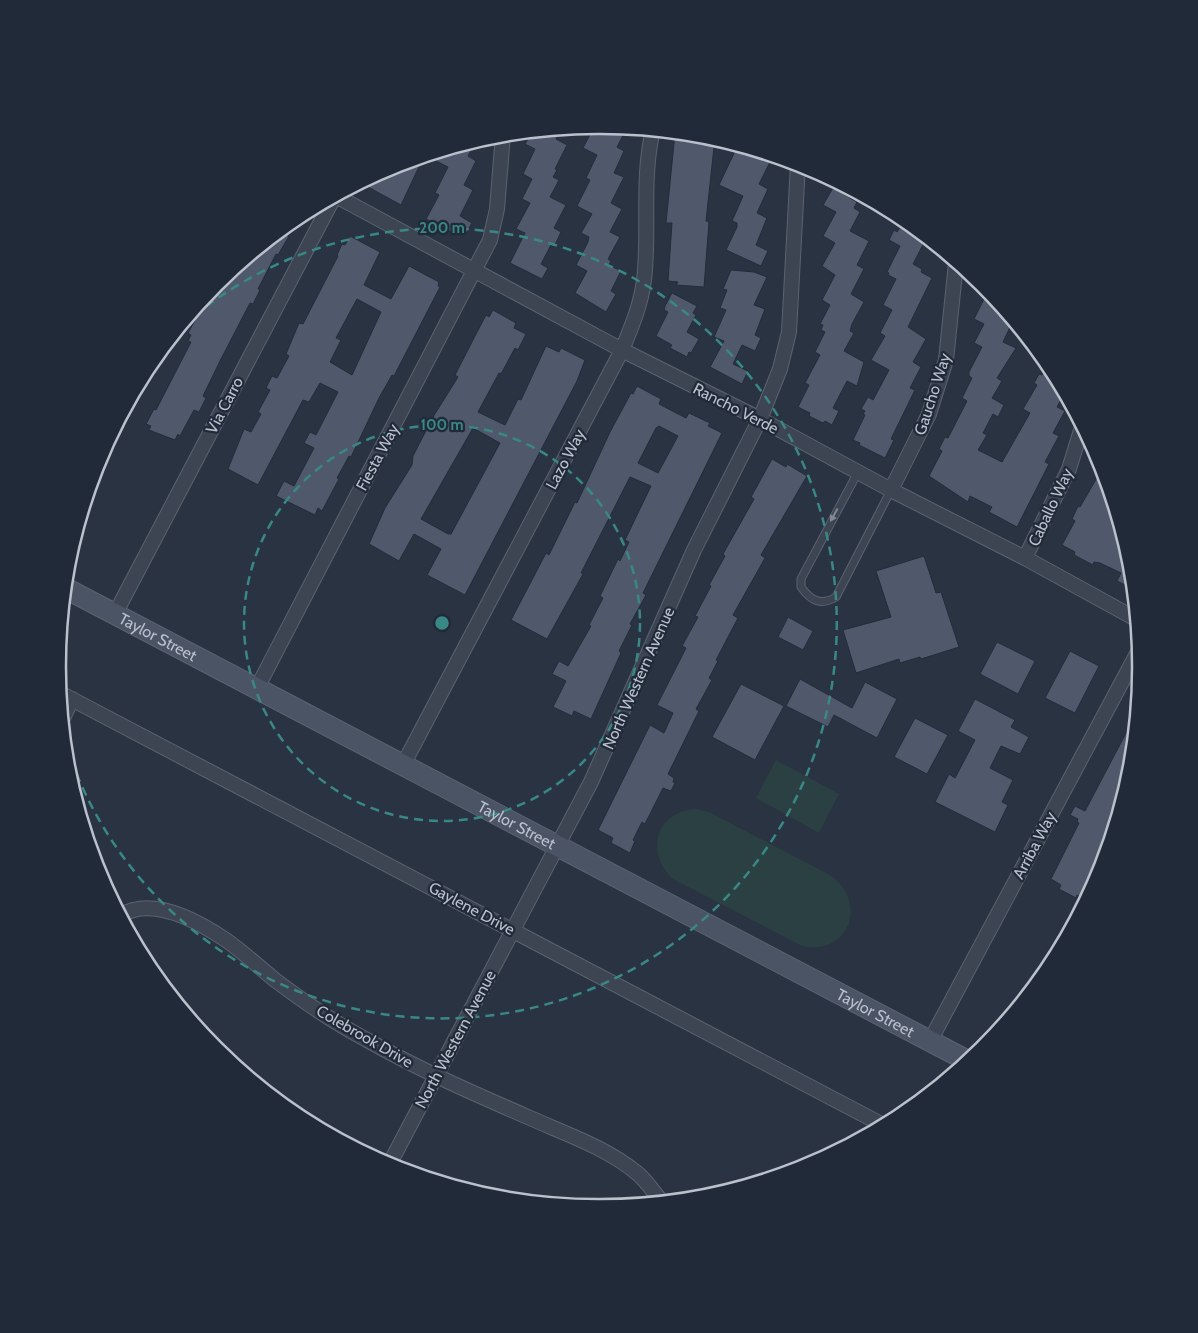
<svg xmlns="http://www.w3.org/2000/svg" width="1198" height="1333" viewBox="0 0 1198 1333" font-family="Cabin,sans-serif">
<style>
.green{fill:#2b4043}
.building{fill:#4f596b;stroke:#232c3a;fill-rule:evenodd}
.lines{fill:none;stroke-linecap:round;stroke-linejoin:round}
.lane-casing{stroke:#5b6370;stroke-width:9}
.street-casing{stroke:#5b6370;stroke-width:16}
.secondary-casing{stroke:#5b6370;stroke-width:22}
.lane{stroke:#3d4552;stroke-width:7}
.street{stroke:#3d4552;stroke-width:14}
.secondary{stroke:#4b5465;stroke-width:20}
.oneway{fill:#828995}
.ring{fill:none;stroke:#3a8886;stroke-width:2.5;stroke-dasharray:9 6}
.labels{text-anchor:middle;stroke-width:4.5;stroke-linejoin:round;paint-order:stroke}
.street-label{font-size:16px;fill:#bac0cc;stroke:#212a38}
.rim{fill:none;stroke:#bac0cc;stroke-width:2.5}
.centre{fill:#3a8886;stroke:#212a38;stroke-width:2.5}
.ring-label{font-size:15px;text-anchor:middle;font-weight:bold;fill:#3a8886;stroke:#212a38;stroke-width:4.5;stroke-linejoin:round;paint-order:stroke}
</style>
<rect width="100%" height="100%" fill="#293342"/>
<path class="green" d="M776,760L839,794L819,833L756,798Z
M695,809L709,812L830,875C871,904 846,959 800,945L673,879C645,853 655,812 695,809Z"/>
<path class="building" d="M595,125L627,128L617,147L624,151L614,173L624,177L611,203L622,209L610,232L620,237L608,259L611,261L609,265L621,271L611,291L616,294L606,312L575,293L587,271L576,265L588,242L589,237L581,233L592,214L577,206L590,180L586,178L597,155L583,148Z
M562,129L556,139L567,145L555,169L557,170L553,177L559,180L550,197L566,205L554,228L561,232L554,247L551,245L541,264L548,268L542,279L510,263L525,233L516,229L530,203L522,199L532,179L523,174L535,149L525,144L532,132Z
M675,133L715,138L706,221L709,222L704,287L676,285L678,282L668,281L672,223H666Z
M476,141L468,156L476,161L464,185L473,190L460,216L472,223L465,235L453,229L451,232L426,219L439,195L435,193L448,167L436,161L441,151Z
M737,147L773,156L759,184L768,189L757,213L767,218L756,245L768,251L761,266L726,250L737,227V223L732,221L743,196L719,185Z
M424,156L401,205L368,187L375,175L392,166Z
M833,188L857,202L854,208L860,212L850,231L869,241L857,265L864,269L851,294L864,302L852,324L850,331L854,333L844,351L864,362L857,386L847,381L833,408L839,411L832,425L825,421L823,423L809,416L810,413L798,407L809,385L805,383L820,355L815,352L825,332L821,330L823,325L820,324L830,305L822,300L835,275L822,266L835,243L823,236L836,212L823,205Z
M901,226L926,239L913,264L922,269L921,272L932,278L908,327L926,339L913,362L921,367L910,388L915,390L891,439L894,440L885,458L859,445L860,443L853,440L865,415L863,414L865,411L861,409L868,397L873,400L889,370L871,360L885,336L880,333L892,310L883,305L896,279L888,275L889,273L887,272L900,246L889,240L894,230L897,232Z
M280,231L289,236L278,255L276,254L258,289L260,290L253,304L250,303L220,361L203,396L206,398L199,412L194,410L180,436L178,434L175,440L149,430L151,426L146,424L154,409L156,410L191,342L188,341L191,335L188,333L205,302H210L223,278Z
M350,236L380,252L364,285L391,299L409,266L439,282L438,286L440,287L394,376L392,375L379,398L351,457L349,456L337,478L339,479L322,511L318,508L315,515L276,496L284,481L294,486L314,448L304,443L310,432L316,435L338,392L320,383L309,402L303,400L258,485L228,469L244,429L251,432L261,414L258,412L270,390L266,388L272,376L277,378L289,356L286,354L299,323L303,324L338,256L337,255L342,244L345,245ZM357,299L381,312L352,375L330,362L341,340L336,338Z
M731,270L754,272L767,277L754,305L765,309L755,335L761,338L755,351L742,345L733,364L748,371L742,384L710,367L724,341L714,337L726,310L720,308L727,290L723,289Z
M988,291L1013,321L1003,342L1016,348L997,378L1002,381L992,398L1004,405L998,417L993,414L983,433L987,435L978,450L1002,462L1030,413L1023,409L1037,385L1034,383L1039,374L1042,375L1045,369L1053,373L1064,394L1057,407L1065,411L1053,433L1059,436L1045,462L1049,464L1017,527L989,512L992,507L970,496L968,502L929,476L942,451L939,449L945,437L948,438L967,401L962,398L972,378L969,376V372L982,347L974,343L984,324L974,319Z
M672,293L697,306L693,313L696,315L687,332L699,339L691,353L689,352L687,357L670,348L672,345L656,336L668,312L664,310L665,306Z
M493,310L516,323L514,328L526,334L518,350L515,348L501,374L499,373L478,412L505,425L518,399L521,400L546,346L559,352L561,348L585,360L577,381L465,595L427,575L441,549L414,534L399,561L369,544L385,508L412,465L413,456L433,417L458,377L455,375L475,336L486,315L489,317ZM473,428L500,443L451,534H448L421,519Z
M637,386L661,399L659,404L686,418L689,413L710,423L708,426L722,433L643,593L646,595L630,624L632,625L619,651L621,653L591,719L574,711L572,716L553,707L566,681L552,674L559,661L568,666L591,626L589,625L603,598L600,596L618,559L620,561L629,542L625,540L651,486L630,477L581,573L583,574L547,639L511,620L546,553L549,555L575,502L577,503L610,432L631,393L633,394ZM659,426L678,436L658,473L638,463L656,428Z
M772,459L786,467L787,464L807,476L761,555L765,558L733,615L738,618L716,660L718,661L709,678L712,680L696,709L699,711L668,774L674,778L673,782L675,783L671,791L663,788L645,824L642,822L633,840L635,841L630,853L611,843L613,838L598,830L650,725L664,733L673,713L657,705L686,648L682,646L698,617L695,616L711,586L709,585L725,556L723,554L754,499L751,497Z
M1102,469L1130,561L1133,589L1117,581L1121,573L1100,563L1094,562L1093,565L1074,555L1075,552L1062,545L1075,521L1072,519L1078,506L1080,507Z
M924,556L936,593L941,592L959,647L921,659L920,657L900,663L899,659L856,673L843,630L891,617L876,571Z
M788,617L813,631L803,650L778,637Z
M997,642L1035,661L1018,694L980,674Z
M1070,651L1099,666L1075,713L1045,698Z
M800,679L852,708L865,682L897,699L877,738L834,715L828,727L786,706Z
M741,684L784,706L755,760L712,737Z
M975,699L1015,720L1011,727L1029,737L1020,754L1001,746L990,768L1013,780L1002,802L1008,805L995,832L935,802L949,774L955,778L975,740L958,731Z
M1135,716L1130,772L1103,861L1084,898L1077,895L1076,898L1059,889L1061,885L1051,879L1079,823L1077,822L1078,819L1070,815L1075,806L1085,811Z
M915,718L948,735L927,774L894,757Z"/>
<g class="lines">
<defs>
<path id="lane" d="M858,472L801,579V587C811,601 821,606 836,597L891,490"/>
<path id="street" d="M336,196L622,350L760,419L891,490L1025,558L1136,619
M891,490L929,414L946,360L956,263
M1025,558L1069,469L1082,427
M115,614L334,197
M257,688L490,240L497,209L503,134
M60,693L883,1125
M63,718L72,699
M403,765L622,350C631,328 641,305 644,280C650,231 641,179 653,130
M121,915C153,896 198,921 226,940C243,952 259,967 275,980C304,1002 335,1023 367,1040C420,1070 475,1094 530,1118C566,1134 607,1148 637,1173C647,1181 654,1193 662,1202
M930,1041L1139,650
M389,1165L591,782L694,550L760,419L780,369L789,332L798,164"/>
<g id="secondary">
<path id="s1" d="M65,588L968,1061"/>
</g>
</defs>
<use href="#lane" class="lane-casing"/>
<use href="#street" class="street-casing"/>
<use href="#secondary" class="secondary-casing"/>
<use href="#lane" class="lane"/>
<use href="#street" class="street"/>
<use href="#secondary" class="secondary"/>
</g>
<defs><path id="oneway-solid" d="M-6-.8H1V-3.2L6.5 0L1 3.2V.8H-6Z" transform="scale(1.25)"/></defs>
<use class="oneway" href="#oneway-solid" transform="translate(834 515) rotate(119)"/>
<g class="ring">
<circle cx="442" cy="623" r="198"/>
<path d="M183 325A395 395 0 1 1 65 742"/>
</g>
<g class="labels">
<g class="street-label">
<text transform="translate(932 394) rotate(-72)" y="6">Gaucho Way</text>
<text transform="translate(224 405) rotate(-62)" y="6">Via Carro</text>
<text transform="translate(736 408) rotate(27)" y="6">Rancho Verde</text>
<text transform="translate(377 457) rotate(-62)" y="6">Fiesta Way</text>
<text transform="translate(565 459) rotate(-62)" y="6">Lazo Way</text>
<text transform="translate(1050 507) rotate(-65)" y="6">Caballo Way</text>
<text dy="6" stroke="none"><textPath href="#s1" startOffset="105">Taylor Street</textPath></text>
<text transform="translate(638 678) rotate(-66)" y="6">North Western Avenue</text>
<text dy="6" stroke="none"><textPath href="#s1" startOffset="510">Taylor Street</textPath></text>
<text transform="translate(1034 845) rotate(-62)" y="6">Arriba Way</text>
<text transform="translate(472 908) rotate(28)" y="6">Gaylene Drive</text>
<text dy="6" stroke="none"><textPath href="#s1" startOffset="915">Taylor Street</textPath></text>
<text transform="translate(365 1036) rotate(30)" y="6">Colebrook Drive</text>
<text transform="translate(455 1039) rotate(-62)" y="6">North Western Avenue</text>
</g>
</g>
<path d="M0 0H1198V1333H0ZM598 134H600A532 532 0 0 1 1132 666V667A532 532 0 0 1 600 1199H598A532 532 0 0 1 66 667V666A532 532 0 0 1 598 134Z" fill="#212a38" fill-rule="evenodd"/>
<path class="rim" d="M598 134H600A532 532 0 0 1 1132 666V667A532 532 0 0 1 600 1199H598A532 532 0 0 1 66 667V666A532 532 0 0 1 598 134Z"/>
<circle cx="442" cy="623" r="8" class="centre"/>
<g class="ring-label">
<text x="442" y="233">200 m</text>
<text x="442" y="430">100 m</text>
</g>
</svg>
